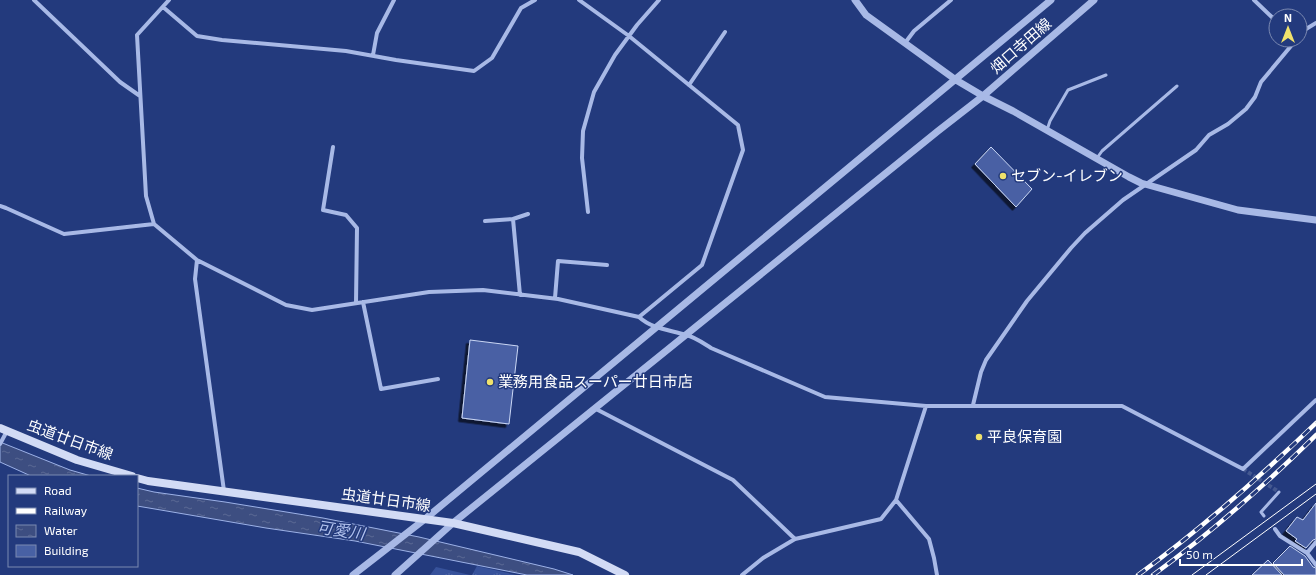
<svg xmlns="http://www.w3.org/2000/svg" width="1316" height="575" viewBox="0 0 1316 575" font-family="'Exo 2','Noto Sans JP',sans-serif">
<style>
.park{fill:url(#park-tufts)}
.water{fill:url(#water-ripples);stroke:#9cb1e7}
.building{fill:#4861a4;stroke:#cbd7f5;filter:url(#shadow)}
.lines{fill:none;stroke-linecap:round;stroke-linejoin:round}
.minor-tunnel{stroke:#445890;stroke-width:4;stroke-dasharray:4 2;stroke-linecap:butt}
.service{stroke:#a8b9e6;stroke-width:3}
.minor{stroke:#a8b9e6;stroke-width:4}
.tertiary{stroke:#a8b9e6;stroke-width:7}
.secondary{stroke:#d2dbf5;stroke-width:8}
.tram{stroke:#fff;stroke-width:1}
.rail-casing{stroke:#fff;stroke-width:4.5}
.rail{stroke:#233a7d;stroke-width:3;stroke-dasharray:9;stroke-linecap:butt}
.poi-dot{fill:#f0e26c;stroke:#233a7d;stroke-width:1.5}
.labels{text-anchor:middle;stroke-width:3;stroke-linejoin:round;paint-order:stroke}
.street-label{font-size:15px;fill:#fff;stroke:#233a7d}
.poi-label{font-size:15px;fill:#fff;stroke:#233a7d;text-anchor:start}
.water-label{font-size:16px;font-style:italic;fill:#b3c3ee;stroke:#233a7d}
</style>
<defs>
<pattern id="park-tufts" width="24" height="20" patternUnits="userSpaceOnUse"><rect width="24" height="20" fill="#37529b"/><path d="M3 7l-1-3M5 7V3M7 7l1-3M15 17l-1-3M17 17v-4M19 17l1-3" fill="none" stroke="#556caa"/></pattern>
<pattern id="water-ripples" width="26" height="14" patternUnits="userSpaceOnUse"><rect width="26" height="14" fill="#3d4e81"/><path d="M2 4q2-2 4 0t4 0M15 11q2-2 4 0t4 0" fill="none" stroke="#5a6994"/></pattern>
<filter id="shadow"><feDropShadow dx="-3.5" dy="3.5" stdDeviation="0" flood-color="#0009"/></filter>
</defs>
<rect width="100%" height="100%" fill="#233a7d"/>
<path class="park" d="M477,566L516,575H472Z
M436,567L470,575H430Z"/>
<path class="water" d="M0,442L70,470L91,476H31L0,462Z
M137,488L154,492L225,502L323,518L419,537L554,569L573,575H527L355,541L266,528L149,508L137,506Z"/>
<path class="building" d="M991,147L1032,189L1016,207L975,164Z
M470,340L518,346L509,424L462,418Z
M1316,503V539L1313,540L1306,548L1295,541L1297,539L1286,531L1297,517L1303,520Z
M1290,546L1305,556L1313,567L1316,568V575H1284L1273,563Z
M1268,560L1282,575H1252Z"/>
<g class="lines">
<path class="minor-tunnel" d="M1243,469L1279,492"/>
<path class="service" d="M1047,130L1050,121L1068,90L1106,75
M1097,158L1102,151L1177,86
M1264,516L1261,512L1279,492"/>
<path class="minor" d="M34,0L120,82L140,96
M169,0L137,35L146,196L154,224L197,260L286,305L312,310L429,292L483,290L558,299L639,317C652,329 670,330 686,335C695,337 703,343 711,348L825,397L926,406H1122L1243,469L1316,400
M579,0L629,36L738,125L743,150L702,265L639,317
M1254,0L1276,21
M163,7L197,36L222,40L346,51L396,60L474,71L492,58L521,8L535,0
M1300,36L1306,29L1316,23
M905,43L914,31L951,0
M373,55L377,33L394,0
M689,85L725,32
M333,147L323,210L346,215L357,228L356,303
M0,206L6,208L64,234L154,224
M588,212L582,158L583,131L594,92L615,55L637,25L659,0
M513,219L528,214
M485,221L513,219L520,295
M197,260L195,279L224,491
M555,298L558,261L607,265
M363,302L381,389L438,379
M973,405L981,372L986,360L1027,301L1071,248L1085,233L1123,200L1196,150L1209,135L1228,124L1246,109L1255,97L1261,82L1296,40
M596,409L733,480L795,539
M0,444L7,431
M896,500L929,539L934,558L937,575
M1275,529L1280,536L1307,553L1316,565
M1307,553L1316,542
M742,575L763,558L795,539L881,519L896,500L926,406"/>
<path class="tertiary" d="M855,0L866,15L956,80L983,96L1013,111L1129,177L1141,183L1238,210L1316,220
M353,575L425,519L1051,0
M395,575L453,523L938,131L983,96L1094,0"/>
<path class="secondary" d="M0,428L77,460L132,476
M137,478L148,481L453,523L579,552L625,575"/>
<path class="tram" d="M1192,575L1316,484
M1206,575L1316,494"/>
<defs>
<path id="rail" d="M1138,575C1201,529 1260,477 1316,423
M1153,575C1211,533 1265,485 1316,435"/>
</defs>
<use href="#rail" class="rail-casing"/>
<use href="#rail" class="rail"/>
</g>
<g class="poi-dot">
<circle cx="1003" cy="176" r="4"/>
<circle cx="490" cy="382" r="4"/>
<circle cx="979" cy="437" r="4"/>
</g>
<g class="labels">
<g class="street-label">
<text transform="translate(1021 46) rotate(-41)" y="5">畑口寺田線</text>
<text transform="translate(70 440) rotate(20)" y="5">虫道廿日市線</text>
<text transform="translate(386 500) rotate(8)" y="5">虫道廿日市線</text>
</g>
<g class="poi-label">
<text x="1011" y="181">セブン-イレブン</text>
<text x="498" y="387">業務用食品スーパー廿日市店</text>
<text x="987" y="442">平良保育園</text>
</g>
<g class="water-label">
<text transform="translate(341 530) rotate(9)" y="6">可愛川</text>
</g>
</g>
<rect x="8" y="475" width="130" height="92" fill="#233a7d" stroke="#7b89b1"/>
<rect x="16" y="488" width="20" height="6" fill="#d2dbf5" stroke="#7b89b1"/>
<text x="44" y="495" font-size="12" fill="#ffffff">Road</text>
<rect x="16" y="508" width="20" height="6" fill="#ffffff" stroke="#7b89b1"/>
<text x="44" y="515" font-size="12" fill="#ffffff">Railway</text>
<rect x="16" y="525" width="20" height="12" fill="url(#water-ripples)" stroke="#7b89b1"/>
<text x="44" y="535" font-size="12" fill="#ffffff">Water</text>
<rect x="16" y="545" width="20" height="12" fill="#4861a4" stroke="#7b89b1"/>
<text x="44" y="555" font-size="12" fill="#ffffff">Building</text>
<g transform="translate(1288 28)"><circle r="19" fill="#233a7d" stroke="#7b89b1"/>
<path d="M0-3L7 15L0 10L-7 15Z" fill="#f0e26c"/>
<text y="-6" font-size="11" font-weight="bold" text-anchor="middle" fill="#ffffff">N</text>
</g>
<path d="M1180 559v6h122v-6" fill="none" stroke="#ffffff" stroke-width="2"/>
<text x="1186" y="559" font-size="12" fill="#ffffff" stroke="#233a7d" stroke-width="3" paint-order="stroke">50 m</text>
</svg>
